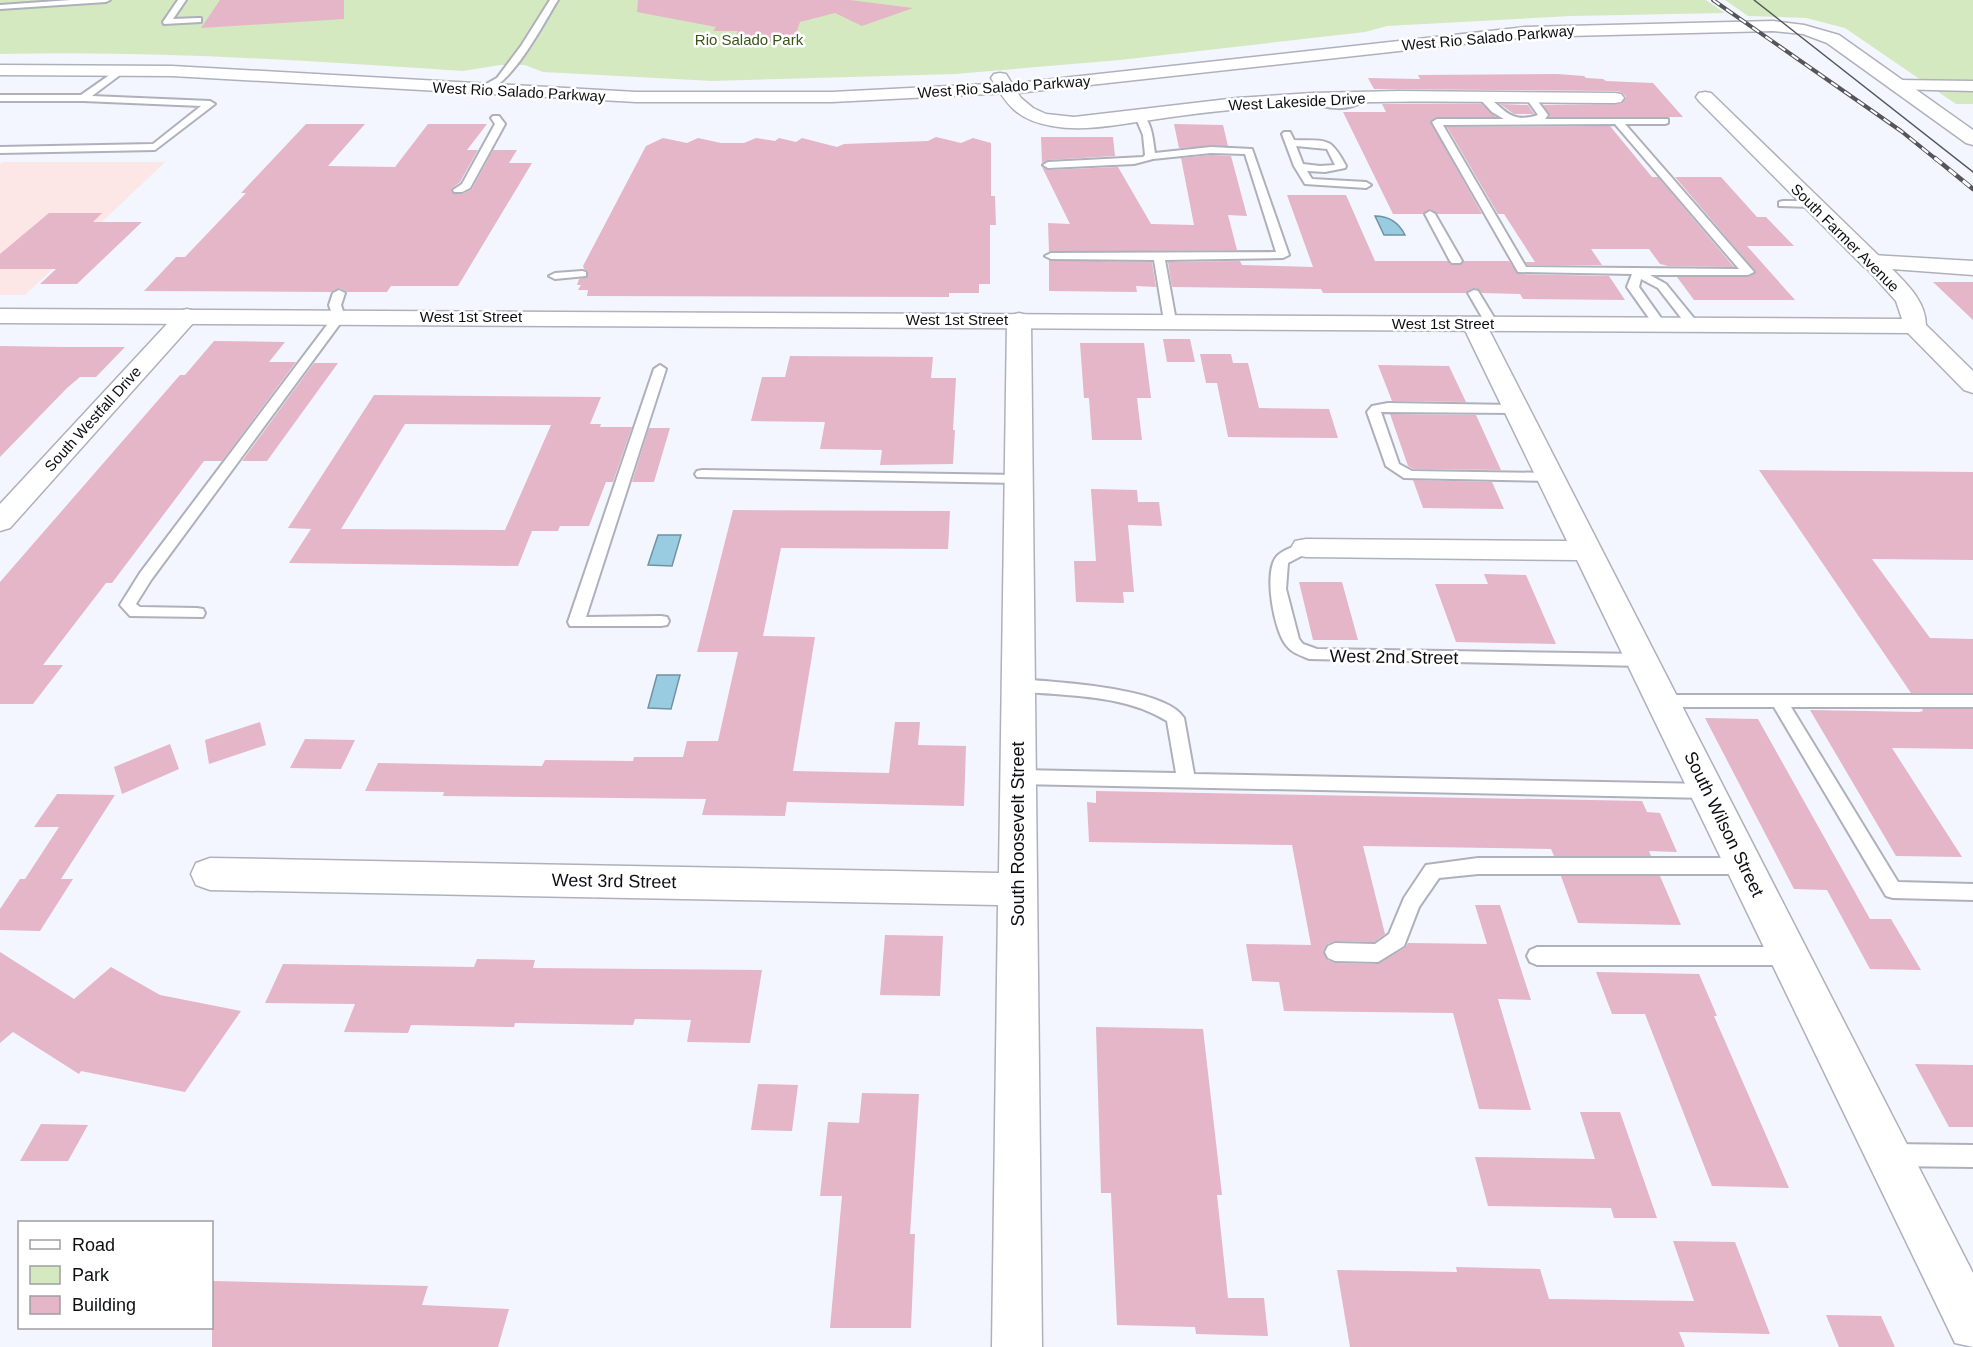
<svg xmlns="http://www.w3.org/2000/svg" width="1973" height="1347" viewBox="0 0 1973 1347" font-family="Helvetica,sans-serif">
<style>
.industrial{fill:#fce6e6}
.green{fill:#d4e9c0}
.water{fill:#99cce0;stroke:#6f93a2;stroke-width:1.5}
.building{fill:#e5b5c8;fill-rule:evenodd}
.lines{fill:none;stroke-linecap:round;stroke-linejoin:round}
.service-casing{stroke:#aeb1bb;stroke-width:4}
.minor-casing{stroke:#aeb1bb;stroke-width:3}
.tertiary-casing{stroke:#aeb1bb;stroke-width:3}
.secondary-casing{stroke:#aeb1bb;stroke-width:3}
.service{fill:#fff;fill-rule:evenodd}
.minor{fill:#fff;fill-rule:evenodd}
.tertiary{fill:#fff;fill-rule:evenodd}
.secondary{fill:#fff;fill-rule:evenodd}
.tram{stroke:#54565b;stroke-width:1.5}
.rail-far1-casing{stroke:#54565b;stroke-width:4}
.rail-casing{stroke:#54565b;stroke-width:4.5}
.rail-far1{stroke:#fff;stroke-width:2;stroke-dasharray:8;stroke-linecap:butt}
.rail{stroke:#fff;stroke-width:3;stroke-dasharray:9;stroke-linecap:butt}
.labels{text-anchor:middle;stroke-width:5;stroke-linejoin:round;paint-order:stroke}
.far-street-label{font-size:15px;fill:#0e0f13;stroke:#fff}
.far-park-label{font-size:15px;fill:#3b5419;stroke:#fff}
.street-label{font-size:18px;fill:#0e0f13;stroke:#fff}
</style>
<rect width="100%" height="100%" fill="#f3f6fe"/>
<path class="industrial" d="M3,162H165L25,295H0V164Z"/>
<path class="green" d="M0,0H1706L1725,13L1571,16L1387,26L1365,32L1120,60L955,74L712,81L543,72L525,65H500L463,71C309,61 155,50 0,54Z
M1725,0H1973V104H1956L1845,28L1806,18L1748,16Z"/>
<path class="water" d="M1375,216C1389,216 1399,223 1405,235H1384Z
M658,535H681L672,566L648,565Z
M657,675H680L671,709L648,708Z"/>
<path class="building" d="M220,0H344V19L201,28Z
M638,0H850L913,8L862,26L835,13L800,22L794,40L732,44L738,31H713L716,27L637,12Z
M1557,74L1584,76L1586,78L1603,79L1606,81L1653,83L1683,117H1550L1543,105L1621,104L1626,97L1621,92L1615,91L1374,89L1368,78L1420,79L1418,75Z
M1382,104H1482L1496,117H1437L1430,121L1482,214H1437L1431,209L1423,214H1393L1343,112H1386Z
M1500,104L1528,105L1534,114H1514Z
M306,124H365L328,166L395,167L428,124H487L467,150H478L460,182L451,189L454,194H463L472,189L493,150H517L509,163H532L458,286H391L387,292H347L340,288L331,292L144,291L176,257H185L246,193H241Z
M1174,124L1223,125L1228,146L1179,148Z
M1610,126L1652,177H1658L1734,267L1668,266L1660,264L1649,249H1591L1602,265H1527L1525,262H1535L1504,214H1498L1447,127Z
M936,137L961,143L973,138L991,143V196H995L996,225H990V284H979V293H949V297L587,296L588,290H578L581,285H577L579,279L588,276V271L584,269L583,266L646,146L663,138L687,143L698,138L721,143H744L756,138L775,141L779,138L796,142L802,138L837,147L844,144L928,141Z
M1041,137H1113L1115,156L1048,160L1042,163Z
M1211,155L1231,156L1247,216L1228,215L1237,250L1049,252L1048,223L1070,224L1042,167L1048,170L1118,167L1151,224L1194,225L1181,158Z
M1675,177H1721L1757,217H1766L1794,246H1747L1795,300H1694L1677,277H1748L1756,272Z
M1287,195H1346L1375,261H1448L1452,265H1460L1464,261H1509L1518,274L1609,276L1625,300L1523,299L1520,294L1482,293L1475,288L1466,293H1323L1321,289L1172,287L1168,262L1240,261L1242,265L1313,267Z
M49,213H102L93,222H142L77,284H40L56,269H0V254Z
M1049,260L1152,262L1156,287L1136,286L1137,292L1049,291Z
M1933,282H1973V320Z
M1163,339H1190L1195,362H1167Z
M214,341L285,342L269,362H296L222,461H204L112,583H106L43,665H63L33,704H0V582L180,375H185Z
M1080,343H1144L1151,398H1137L1142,440H1092L1089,398H1084Z
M0,346L64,347H125L96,377H80L67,388L0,457Z
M1200,354H1231L1233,363H1248L1259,408L1329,409L1338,438L1228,437L1217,383H1206Z
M790,356L933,357L931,378H956L953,430H955L953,464L880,465L882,450L820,449L825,422L751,421L762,377H785Z
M314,363H338L267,461H242Z
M1378,365L1449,366L1466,402L1392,401Z
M374,395L601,397L590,424H601L600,427H632L613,482H606L589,526H560L558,531H532L518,566L289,563L311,529L288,528ZM405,424L551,425L505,530L341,529Z
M1390,414L1476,415L1501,470L1413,469L1408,466Z
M649,428H670L654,482H632Z
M1759,470L1973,472V560L1872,559L1930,638L1973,639V693H1911Z
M1413,480L1492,482L1504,509L1423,508Z
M1091,489L1137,490L1138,502H1159L1162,526L1128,525L1134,592H1123L1124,603L1076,602L1074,561H1096Z
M733,510L950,511L948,549L781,548L763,636L815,637L793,771L889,773L895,722H920L918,745L966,746L964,806L787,802L785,816L702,815L706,799L443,796L444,792L365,791L378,763L542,766L545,760L633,761L634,757H683L687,741H718L738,652H697Z
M1484,574L1526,575L1556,644L1456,642L1435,584H1488Z
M1299,582H1342L1358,640H1313Z
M1922,709H1973V749L1892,748L1962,857L1896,856L1810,710L1919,712L1923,711Z
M1705,718L1758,719L1870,919H1891L1921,970L1870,969L1827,890L1794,889Z
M260,722L266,745L209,764L205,740Z
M305,739L355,740L341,769L290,768Z
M170,744L179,769L122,794L114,767Z
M1096,791L1642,801L1647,812L1660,813L1677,852L1649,851L1651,856H1554L1551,849L1363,846L1385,934L1374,942L1335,941L1327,944L1323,951L1327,960L1335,963L1378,964L1405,948L1408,943L1487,944L1475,905H1500L1531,1000L1498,999L1531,1110L1479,1109L1453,1013L1284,1011L1279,982L1252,981L1246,944L1311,945L1292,845L1089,842L1087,802L1096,803Z
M57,794L115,795L61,879H73L40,931L0,930V909L20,879H25L59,827H34Z
M1561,876H1660L1681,925L1578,923Z
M885,935L943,936L940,996L880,995Z
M0,952L74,999L111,967L160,995L241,1011L185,1092L81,1071L79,1074L13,1032L0,1043Z
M477,959L535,960L533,968L762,970L750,1043L687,1042L691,1020L635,1019L633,1025L515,1023L514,1027L411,1025L408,1033L344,1032L355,1004L265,1003L283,964L474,967Z
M1596,972L1699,974L1717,1016H1714L1789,1188L1712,1186L1645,1014H1612Z
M1096,1027L1203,1029L1222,1195H1217L1228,1298H1264L1268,1336L1196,1334L1195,1327L1117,1325L1111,1193H1101Z
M1915,1064L1973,1065V1127H1949Z
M758,1084L798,1085L792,1131L751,1130Z
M862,1093L919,1094L910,1234H915L911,1328H830L842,1196H820L828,1122L859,1123Z
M1580,1112H1620L1657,1218H1614L1611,1208L1488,1206L1475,1157L1595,1159Z
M41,1124L88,1125L68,1161H20Z
M1673,1241L1735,1242L1770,1334L1679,1332L1685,1347H1350L1337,1270L1457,1272L1456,1267L1540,1269L1549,1299L1694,1301Z
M212,1281L428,1286L422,1305L509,1309L498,1347H212Z
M1826,1315L1881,1316L1895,1347H1839Z"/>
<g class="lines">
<defs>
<path id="service" d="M71,0H110L106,2L0,9V5Z
M178,0H186L173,19L198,18H201V22L164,24L163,22Z
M550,0H558C544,22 508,94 479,92V88L497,78L521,46Z
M121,67L125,70L124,72L92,96L210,101L215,104L155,150L0,153V147L153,144L201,106L83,101H0V95H81Z
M1363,95L1368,98L1366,100C1349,111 1326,111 1309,99L1314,96C1339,104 1339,104 1363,95Z
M1484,95C1504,106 1508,125 1538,115L1526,98L1531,95L1534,96L1548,115L1545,119H1668V123L1665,124H1625L1754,272L1748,275H1650L1666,284L1697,322L1699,325L1693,329L1689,328L1658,288L1641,279L1639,287L1666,325L1660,329L1656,328L1627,287L1632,274L1518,272L1432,122L1437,119H1504L1492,112L1479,98ZM1615,124L1739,269L1526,267L1443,125Z
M1140,113C1152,120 1153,140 1155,153L1211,147L1252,149L1289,255L1283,258L1165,260L1176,321L1170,325L1164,321L1154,260L1051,259L1045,256L1051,253L1276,252L1245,154L1211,153L1153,159L1134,164L1048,168L1043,165L1048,162L1143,157L1145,155L1143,135L1135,116Z
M493,116H499L505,124L470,188L462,192H454L453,190L462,184L495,124L491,118Z
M1284,132H1290L1294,140C1327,141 1330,136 1346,166L1345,168L1325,172L1307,171L1312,179L1366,182L1371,185L1366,188L1305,184L1294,166L1282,134ZM1296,146L1327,149L1335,165L1320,166L1303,164Z
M1783,201H1813L1818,204L1813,207L1779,206V202Z
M1430,211L1435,214L1462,261L1460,263H1452L1450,261L1425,214Z
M582,271L586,272V276L555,279L549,276L555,273Z
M339,290L345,293L341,305L345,317L151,580L136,604L140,607L197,608L203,609L205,613L203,617L130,616L120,605L140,573L333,317L329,305L333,293Z
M1474,290L1478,291L1498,324L1496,327L1492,328L1486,324L1468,293Z
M660,365L666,369L586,617L661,616L667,617L669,621L667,625L661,626H570L568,622L654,369Z
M1388,403L1515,405L1522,409L1515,413L1381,412L1399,464L1412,471L1552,473L1559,477L1552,481L1404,478L1386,466L1367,412L1372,406Z
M702,470L1018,475L1025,479L1018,483L697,477L695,474L697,471Z
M1306,543L1313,548L1311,551L1288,563L1286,589L1299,639L1303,644L1317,649L1643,654L1649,656L1651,660L1649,664L1643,666L1309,659C1300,655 1292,653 1286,645C1274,630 1263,572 1277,556C1284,549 1296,546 1306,543Z
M1018,679C1052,682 1166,687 1184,718L1194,774L1708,784L1714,786L1717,791L1714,796L1708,798L1018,784L1012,782L1009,777L1012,772L1018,770L1176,773L1167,721C1133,700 1093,697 1054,694C1040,693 1025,693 1012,689L1010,685L1012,681Z
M1664,695H1973V707H1791L1898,882L1973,884V900L1893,898L1886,896L1774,707H1664L1658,705L1656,701L1658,697Z
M1478,858H1745L1752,861L1755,866L1752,871L1745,874H1478L1439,878L1419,907L1404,946L1378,962L1335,961L1328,958L1325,952L1328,946L1335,943L1375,944L1389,934L1404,898L1426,865Z
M1537,947H1789L1796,950L1799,956L1796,962L1789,965H1537L1530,962L1527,956L1530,950Z
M1890,1144L1973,1145V1167L1890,1166L1882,1163L1879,1155L1882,1147Z"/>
<path id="minor" d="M1000,73L1006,74L1021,98L1033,108L1046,114L1074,117L1237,98L1313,93L1399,91L1615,93L1621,94L1624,98L1621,102L1615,103C1500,103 1384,98 1269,107C1230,109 1191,114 1151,120C1119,124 1085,132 1052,126C1018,120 1008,107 991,78L994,74Z
M1897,80L1973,81V91L1891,89L1888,85L1891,81Z
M1705,92L1711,93L1880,257L1883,262L1880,267L1872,269L1864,267L1699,101L1696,97L1699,93Z
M187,309L195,311L199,316L195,321L10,528L0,531V504L179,311Z
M1019,313L1027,315L1031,320L1042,1347H992L998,905L210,890L196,885L191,874L196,863L210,858L999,873L1007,320L1011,315Z
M1474,317L1482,319L1486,324L1973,1273V1347L1955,1343L1577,560L1306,557L1295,555L1291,548L1295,541L1306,539L1567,541L1462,324L1466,319Z
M1914,319L1922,321L1973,371V393L1964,390L1906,331L1902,326L1906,321Z"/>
<path id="tertiary" d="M1872,255L1973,261V275L1892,269C1908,285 1926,302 1926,326L1922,331L1914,333L0,323V309L1902,319L1896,301L1861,262L1864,257Z"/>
<path id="secondary" d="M1773,21L1804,25L1839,35L1973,130V145L1966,143L1827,43L1803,34L1773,31L1526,37L1026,92L832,102H636L172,76L0,75V65L172,66L636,92H832L1026,82L1526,27Z"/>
</defs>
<use href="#service" class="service-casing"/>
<use href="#minor" class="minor-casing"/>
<use href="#tertiary" class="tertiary-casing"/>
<use href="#secondary" class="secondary-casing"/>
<use href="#service" class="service"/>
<use href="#minor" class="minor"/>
<use href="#tertiary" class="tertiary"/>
<use href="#secondary" class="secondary"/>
<path class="tram" d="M1754,0L1973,172"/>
<defs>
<path id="rail-far1" d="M1713,0L1901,131L1937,160"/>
<path id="rail" d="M1935,158L1973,189"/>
</defs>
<use href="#rail-far1" class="rail-far1-casing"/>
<use href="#rail" class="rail-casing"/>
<use href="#rail-far1" class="rail-far1"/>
<use href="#rail" class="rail"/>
</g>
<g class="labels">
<g class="far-street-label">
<text transform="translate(1488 38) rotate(-5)" y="5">West Rio Salado Parkway</text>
<text transform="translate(1004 87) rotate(-4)" y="5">West Rio Salado Parkway</text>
<text transform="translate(519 92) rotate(3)" y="5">West Rio Salado Parkway</text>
<text transform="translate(1297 102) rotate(-3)" y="5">West Lakeside Drive</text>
<text transform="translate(1845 238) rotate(45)" y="5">South Farmer Avenue</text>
<text x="471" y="322">West 1st Street</text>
<text x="957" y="325">West 1st Street</text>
<text x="1443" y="329">West 1st Street</text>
<text transform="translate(93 419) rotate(-48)" y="5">South Westfall Drive</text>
</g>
<g class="far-park-label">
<text x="749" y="45">Rio Salado Park</text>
</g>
<g class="street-label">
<text transform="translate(1394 657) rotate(1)" y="6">West 2nd Street</text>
<text transform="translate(1724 824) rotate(64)" y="6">South Wilson Street</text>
<text transform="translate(1018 834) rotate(-90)" y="6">South Roosevelt Street</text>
<text transform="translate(614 881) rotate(1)" y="6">West 3rd Street</text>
</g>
</g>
<rect x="18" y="1221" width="195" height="108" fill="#ffffff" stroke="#9f9fa1" stroke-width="1.5"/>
<rect x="30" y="1240" width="30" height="9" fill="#ffffff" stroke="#9f9fa1" stroke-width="1.5"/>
<text x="72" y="1251" font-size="18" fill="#0e0f13">Road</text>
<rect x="30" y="1266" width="30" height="18" fill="#d4e9c0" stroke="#9f9fa1" stroke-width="1.5"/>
<text x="72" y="1281" font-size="18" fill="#0e0f13">Park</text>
<rect x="30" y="1296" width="30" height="18" fill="#e5b5c8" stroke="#9f9fa1" stroke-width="1.5"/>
<text x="72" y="1311" font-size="18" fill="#0e0f13">Building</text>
</svg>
